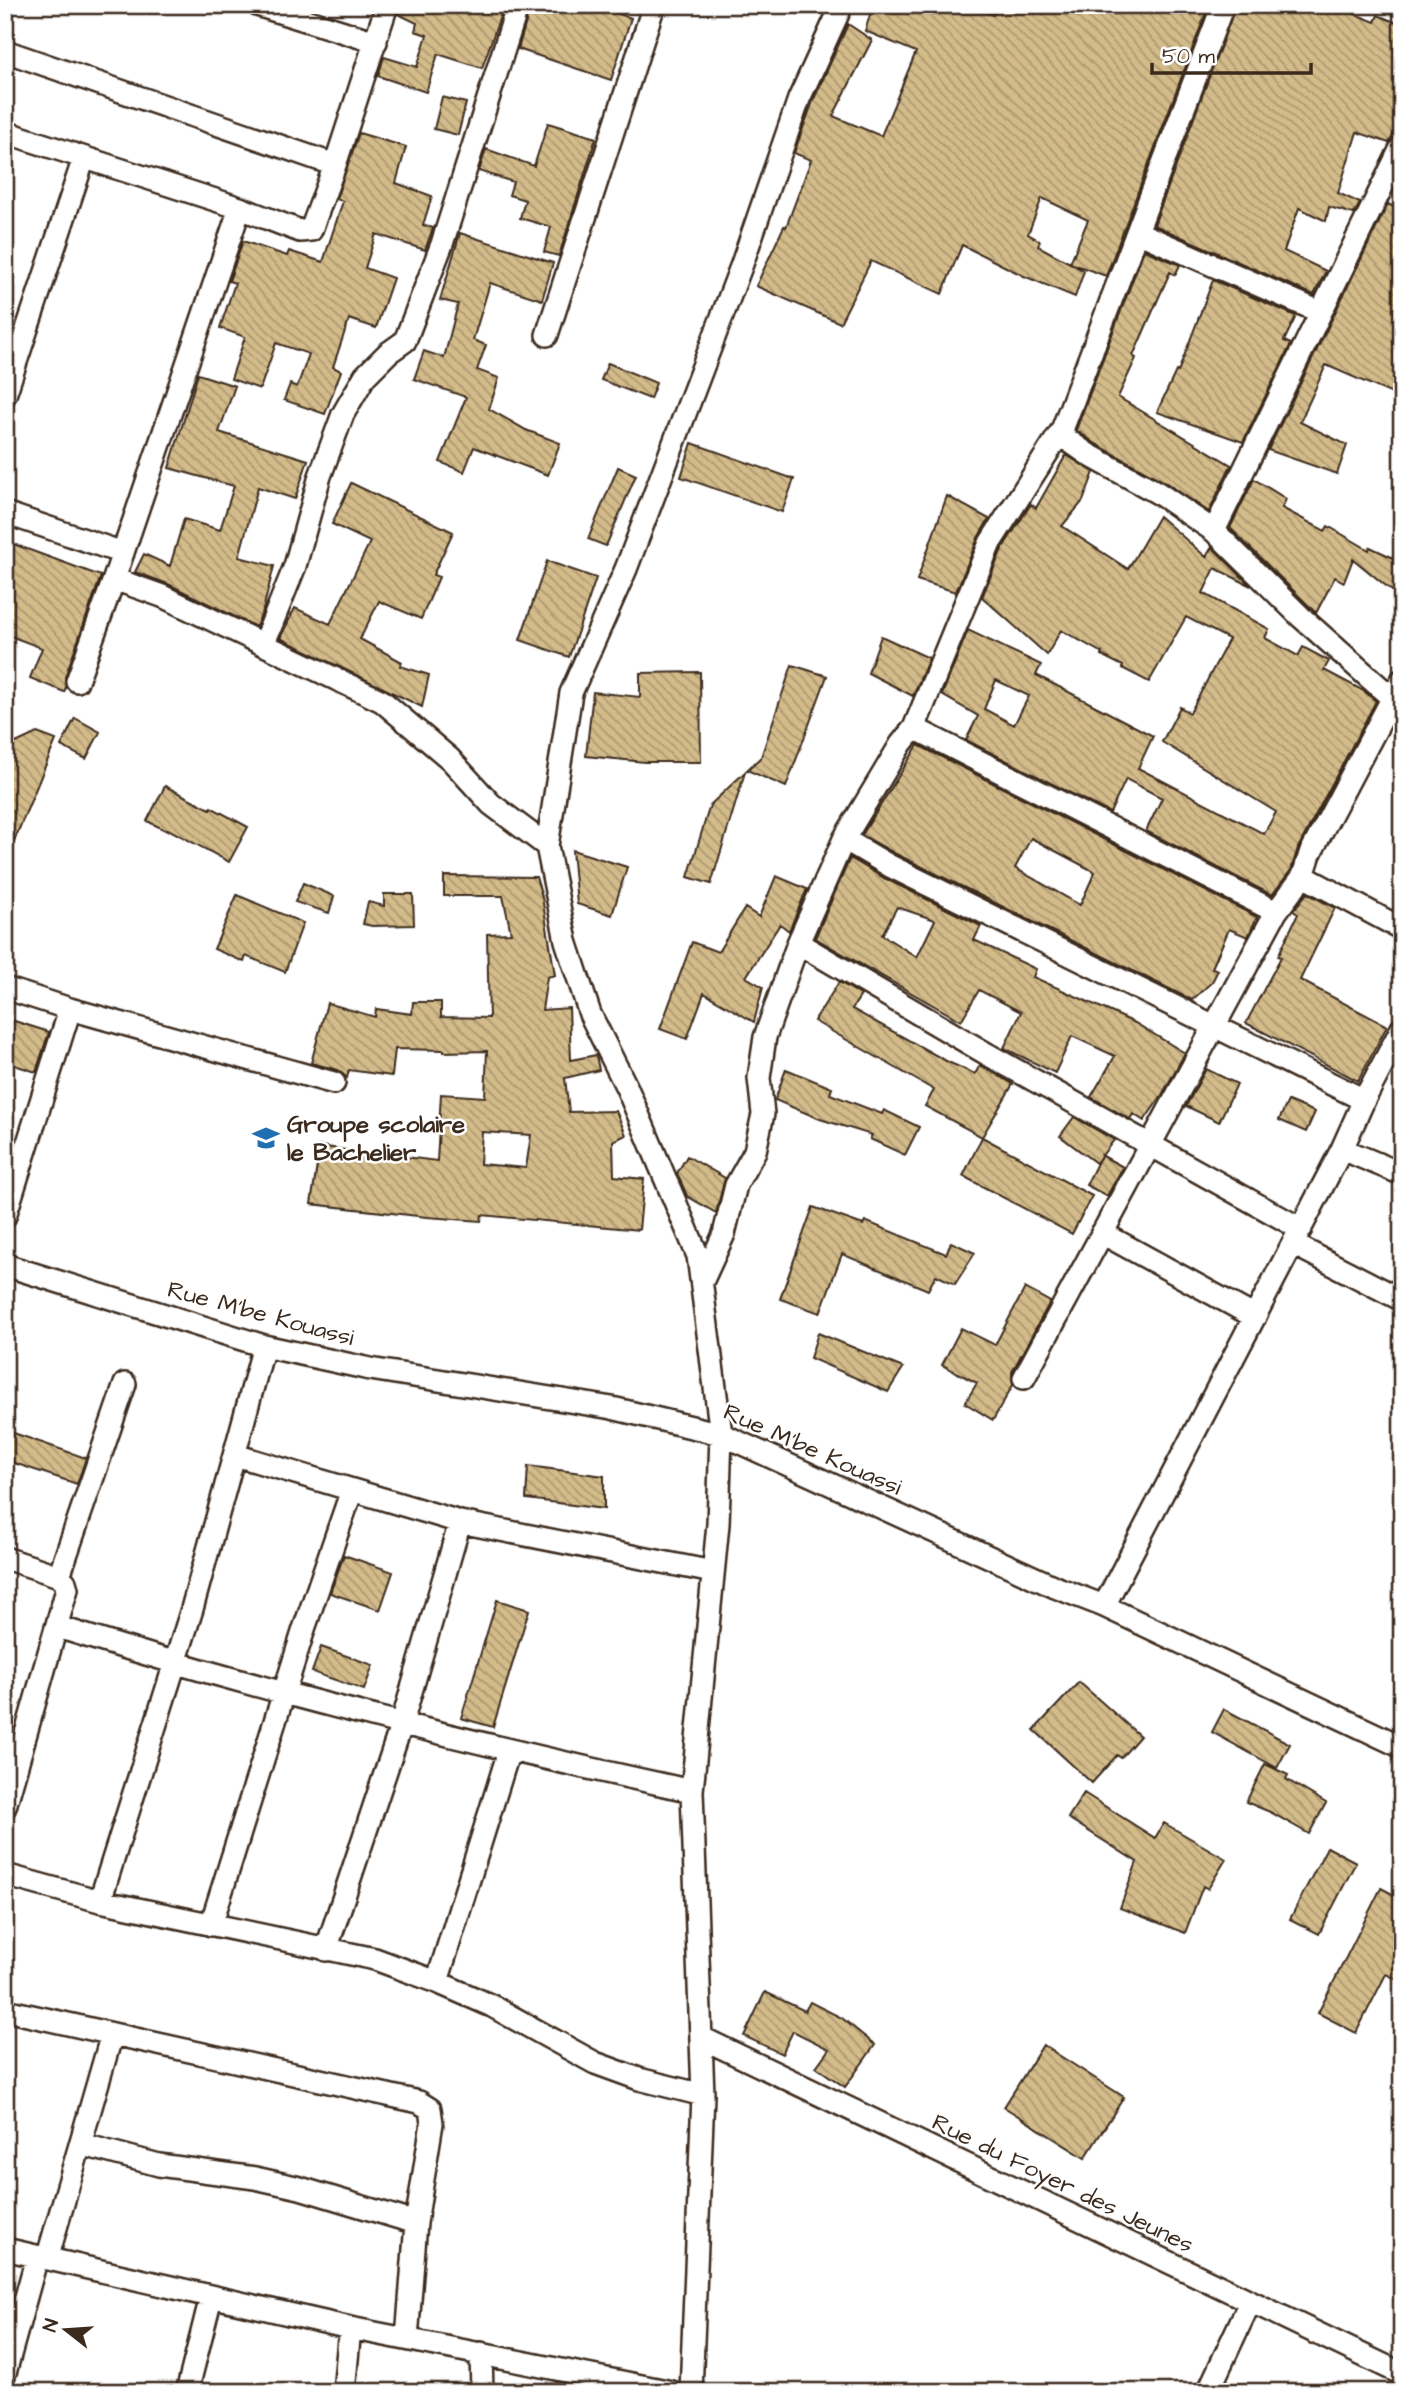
<svg xmlns="http://www.w3.org/2000/svg" width="1407" height="2397" viewBox="0 0 1407 2397" font-family="'Architects Daughter',sans-serif">
<style>
.building{fill:url(#building-back-hatch);stroke:#3b2a1e;stroke-width:2;fill-rule:evenodd}
.lines{fill:none;stroke-linecap:round;stroke-linejoin:round}
.street-casing{stroke:#3b2a1e;stroke-width:26}
.street{stroke:#fff;stroke-width:21}
.labels{text-anchor:middle;stroke-width:5;stroke-linejoin:round;paint-order:stroke}
.poi-label{font-size:24px;font-weight:bold;fill:#3b2a1e;stroke:#fff;text-anchor:start}
.street-label{font-size:24px;fill:#3b2a1e;stroke:#fff}
</style>
<defs>
<pattern id="building-back-hatch" width="6" height="6" patternUnits="userSpaceOnUse" patternTransform="scale(1.75)"><rect width="6" height="6" fill="#d3bb8a"/><path d="M-1 5l2 2M0 0l6 6M5-1l2 2" fill="none" stroke="#ac9870"/></pattern>
</defs>
<rect width="100%" height="100%" fill="#fff"/>
<filter id="ink" filterUnits="userSpaceOnUse"><feTurbulence type="fractalNoise" baseFrequency=".0143" numOctaves="2"/><feDisplacementMap in="SourceGraphic" scale="14" xChannelSelector="R" yChannelSelector="G"/><feConvolveMatrix kernelMatrix="1 2 1 2 8 2 1 2 1" color-interpolation-filters="sRGB"/></filter>
<g filter="url(#ink)">
<path class="building" d="M400,5H504L482,68L438,54L426,92L378,76L384,57L417,67L427,35L415,31L417,23L398,14Z
M531,5H592L631,18L611,80L518,49Z
M873,5H971L993,15L997,5H1209L1106,276L1070,263L1084,271L1075,297L1024,276L962,245L942,294L871,261L840,323L756,286L784,226L786,227L811,160L794,153L813,101L848,24L872,40L833,116L881,136L916,52L865,31ZM1042,198L1088,220L1070,263L1038,246L1040,241L1028,234Z
M1236,5H1332L1375,22L1378,15L1402,25V119L1389,143L1357,132L1338,193L1360,203L1354,214L1329,207L1326,221L1299,208L1284,251L1326,271L1314,295L1154,225Z
M442,97L466,103L458,135L434,129Z
M548,123L596,138L559,256L544,252L551,227L520,218L525,200L509,195L513,182L479,171L486,149L534,166Z
M359,133L406,147L396,183L432,196L423,225L433,228L425,250L376,234L365,268L393,278L376,328L349,319L333,367L341,371L325,414L284,400L290,384L297,387L309,354L276,343L260,389L231,379L245,337L220,328L235,283L229,281L243,241L287,256L289,251L323,262L343,201L336,199Z
M1388,204L1402,211V370L1390,393L1326,365L1300,422L1347,445L1337,474L1268,450Z
M460,233L553,263L542,300L490,283L473,340L486,345L477,370L499,378L489,409L526,430L560,443L548,475L474,447L464,472L440,462L466,397L414,379L424,351L444,358L458,304L440,300Z
M1144,250L1180,265L1175,275L1170,272L1133,356L1136,358L1118,397L1231,465L1209,512L1165,482L1096,444L1076,430Z
M1213,280L1296,316L1284,341L1291,344L1243,442L1157,412L1176,371L1178,372Z
M608,363L656,383L650,399L601,380Z
M198,374L235,386L219,432L308,460L295,499L258,487L239,557L274,566L263,610L256,627L168,584L135,572L144,554L170,566L184,519L220,530L234,486L169,468Z
M692,443L794,479L782,512L681,477Z
M1066,455L1094,472L1083,501L1062,526L1128,569L1159,516L1206,557L1212,547L1251,586L1215,568L1203,593L1269,629L1265,638L1298,656L1303,647L1329,661L1324,670L1364,691L1376,701L1298,848L1291,870L1272,895L1146,831L1162,798L1126,779L1110,813L966,740L978,716L942,695L968,630L1041,665L1036,675L1153,736L1138,768L1264,834L1276,812L1162,742L1180,707L1190,713L1229,639L1186,617L1149,682L1122,668L1123,666L1101,655L1102,653L1061,630L1047,655L982,597L1002,549L1031,504L1036,508ZM996,680L1029,696L1014,725L984,709Z
M618,467L636,475L606,546L588,539Z
M1254,479L1286,499L1282,508L1325,531L1328,526L1369,550L1370,547L1402,562V599L1353,559L1344,582L1335,577L1316,613L1230,528Z
M351,483L453,532L433,575L439,577L421,619L379,601L360,639L402,662L400,666L429,675L422,707L280,638L295,608L330,624L370,542L332,524Z
M947,496L989,519L978,538L956,592L917,580Z
M5,541L101,576L65,677L66,687L64,692L30,678L42,648L5,634Z
M547,561L596,578L569,657L520,640Z
M881,636L929,658L913,696L868,673Z
M792,665L827,676L786,787L747,770L761,757Z
M700,672L701,762H645L586,756L593,692L640,697V673Z
M75,718L100,732L86,759L61,746Z
M37,733L56,740L5,863V748Z
M918,745L1257,917L1248,937L1229,929L1212,968L1218,970L1212,982L1192,1000L896,854L862,835ZM1031,838L1095,872L1080,905L1015,868Z
M745,772L711,884L688,877L710,805Z
M165,786L210,809L211,807L248,827L229,862L168,829L167,831L147,821Z
M572,850L627,867L612,915L577,904Z
M850,858L884,878L981,926L974,940L1036,969L1033,977L1135,1023L1185,1053L1162,1095L1144,1121L1133,1114L1130,1119L1091,1097L1115,1056L1072,1036L1055,1073L1004,1048L1021,1012L979,990L961,1021L815,938ZM897,907L935,920L917,957L882,935Z
M444,876L536,877L542,897L555,975L547,977L542,1010L569,1008L571,1060L596,1055L599,1070L565,1078L569,1112L616,1111L626,1135L613,1141L614,1176L644,1179L639,1230L482,1215L481,1221L427,1217L311,1204L320,1146L388,1157V1155L437,1161L441,1094L485,1097L487,1051L444,1052V1050L395,1049L392,1076L349,1070L347,1078L338,1070L311,1063L327,1003L375,1017L376,1009L412,1014L413,1002H441V1017L489,1018L487,934L511,933L503,896H444ZM482,1132L531,1135L526,1168L480,1164Z
M776,876L807,889L789,931L780,924L746,977L763,987L754,1022L704,993L687,1039L660,1029L692,942L718,952L745,908L759,917Z
M303,883L334,896L329,913L295,902Z
M1307,893L1335,908L1300,980L1387,1026L1358,1081L1246,1023L1281,957L1278,956L1298,914L1293,911Z
M384,894H413L414,925L372,926L363,924L368,902L384,906Z
M237,895L303,923L285,972L246,956L244,962L214,949Z
M839,982L861,995L852,1009L948,1062L975,1074L980,1065L1013,1084L982,1137L925,1106L934,1090L814,1021Z
M5,1018L49,1032L36,1072L5,1062Z
M786,1069L832,1088L830,1094L882,1114L884,1110L919,1127L905,1155L870,1139L872,1135L820,1119L775,1100Z
M1206,1069L1237,1084L1219,1122L1186,1106Z
M1288,1101L1315,1112L1306,1132L1279,1120Z
M1074,1117L1114,1140L1096,1163L1060,1136Z
M982,1137L1092,1196L1072,1234L963,1176Z
M1101,1155L1123,1167L1107,1196L1086,1185Z
M687,1156L725,1178L716,1213L687,1196L677,1173Z
M813,1207L863,1225L865,1221L946,1254L951,1242L975,1253L955,1284L936,1275L928,1290L842,1254L820,1313L780,1299Z
M1025,1288L1050,1302L1012,1372L1013,1385L993,1420L965,1403L977,1383L942,1365L961,1328L995,1345Z
M818,1333L903,1368L888,1392L810,1358Z
M5,1430L86,1458L77,1484L5,1460Z
M528,1466L604,1476V1509L526,1499Z
M344,1555L393,1572L380,1610L330,1593Z
M497,1600L529,1610L493,1727L461,1718Z
M321,1647L373,1665L364,1690L312,1672Z
M1079,1682L1140,1736L1121,1758L1117,1755L1092,1783L1034,1730Z
M1224,1709L1290,1744L1277,1768L1212,1732Z
M1265,1764L1288,1775L1286,1779L1326,1803L1309,1834L1270,1812L1246,1802Z
M1084,1793L1155,1838L1164,1823L1226,1859L1208,1889L1203,1886L1185,1933L1120,1908L1137,1862L1068,1818Z
M1327,1847L1356,1862L1319,1934L1290,1919Z
M1381,1888L1402,1899V1982L1386,1974L1356,2033L1318,2013Z
M765,1992L805,2011L810,2002L842,2018L875,2045L845,2087L816,2067L829,2049L793,2031L782,2054L744,2036Z
M1043,2045L1124,2097L1085,2158L1004,2107Z"/>
<g class="lines">
<defs>
<path id="street" d="M257,5L376,42
M1223,5L1062,430L1066,439L1089,455L1158,493L1214,531L1301,617L1402,707
M5,51L335,165
M5,132L240,208L300,231L311,230L335,165L387,5
M1137,232L1320,312
M547,335L654,5
M5,395L84,158
M5,513L123,553
M1214,531L1402,146
M114,579L162,596L382,701L450,759L491,804L547,846
M264,643L295,566L320,476L343,414L365,376L388,353L405,341L442,244L518,5
M1402,680L1310,854L1303,876L1402,929
M77,681L114,579L240,208
M914,728L1276,912
M844,839L890,866L1364,1100
M798,943L987,1054L1301,1229
M5,988L70,1009L334,1083
M1342,1149L1402,1174
M5,1216L70,1009
M1102,1233L1255,1317
M1293,1244L1402,1300
M5,1265L264,1346L370,1369L612,1408L721,1434L1055,1587L1104,1606L1402,1747
M702,1282L724,1234L736,1185L755,1151L763,1114L759,1078L765,1037L798,943L844,839L901,744L914,728L990,543L1062,430
M1024,1378L1276,912L1303,876
M235,1455L460,1522L713,1572
M5,1558L59,1576L65,1582L67,1589L5,1807
M59,1576L125,1384
M1104,1606L1342,1149L1364,1100L1402,1028
M58,1627C266,1693 479,1745 692,1791
M5,1875L100,1901L375,1959L437,1982L492,2006L595,2063L639,2079L703,2095
M100,1901L192,1609L264,1346
M211,1925L304,1629L352,1490
M326,1950L402,1723L460,1522
M437,1982L509,1751
M5,2010L419,2102L430,2109L432,2123L416,2223L407,2339
M702,2038L1402,2374
M80,2144L159,2165L255,2178L300,2188L416,2223
M5,2249L350,2328L672,2392
M47,2259L112,2034
M481,2353L482,2392
M5,2373L37,2257
M187,2392L211,2297
M344,2392L350,2328
M691,2392L703,2095L692,1791L718,1524L721,1434L698,1256L627,1088L590,1014L566,941L547,846L571,693L626,569L742,264L799,99L842,5
M1208,2392L1250,2302"/>
</defs>
<use href="#street" class="street-casing"/>
<use href="#street" class="street"/>
</g>
</g>
<defs>
<symbol id="school-bare" viewBox="-9 -9 18 18"><path d="M0-5L7-2L0 1L-7-2ZM-4 1L0 2.5L4 1V4Q0 6-4 4Z" fill="#1f6fb2" stroke="#fff" stroke-width="2.5" paint-order="stroke"/></symbol>
</defs>
<g fill-rule="evenodd">
<use href="#school-bare" x="247" y="1119" width="38" height="38"/>
</g>
<g class="labels">
<g class="poi-label">
<text x="287" y="1132">Groupe scolaire<tspan x="287" dy="28">le Bachelier</tspan></text>
</g>
<g class="street-label">
<text transform="translate(261 1313) rotate(15)" y="8">Rue M'be Kouassi</text>
<text transform="translate(813 1449) rotate(24)" y="8">Rue M'be Kouassi</text>
<text transform="translate(1063 2183) rotate(26)" y="8">Rue du Foyer des Jeunes</text>
</g>
</g>
<rect width="1407" height="2397" fill="none" stroke="#fff" stroke-width="28"/>
<rect x="14" y="14" width="1379" height="2369" fill="none" stroke="#3b2a1e" stroke-width="2.5" filter="url(#ink)"/>
<g transform="translate(66 2330) rotate(287)" stroke="#ffffff" stroke-width="5" paint-order="stroke">
<path d="M0-5L12 26L0 18L-12 26Z" fill="#3b2a1e"/>
<text y="-10" font-size="19" font-weight="bold" text-anchor="middle" fill="#3b2a1e">N</text>
</g>
<path d="M1152 63v10h159v-10" fill="none" stroke="#3b2a1e" stroke-width="3.5"/>
<text x="1162" y="63" font-size="21" fill="#3b2a1e" stroke="#ffffff" stroke-width="5" paint-order="stroke">50 m</text>
</svg>
